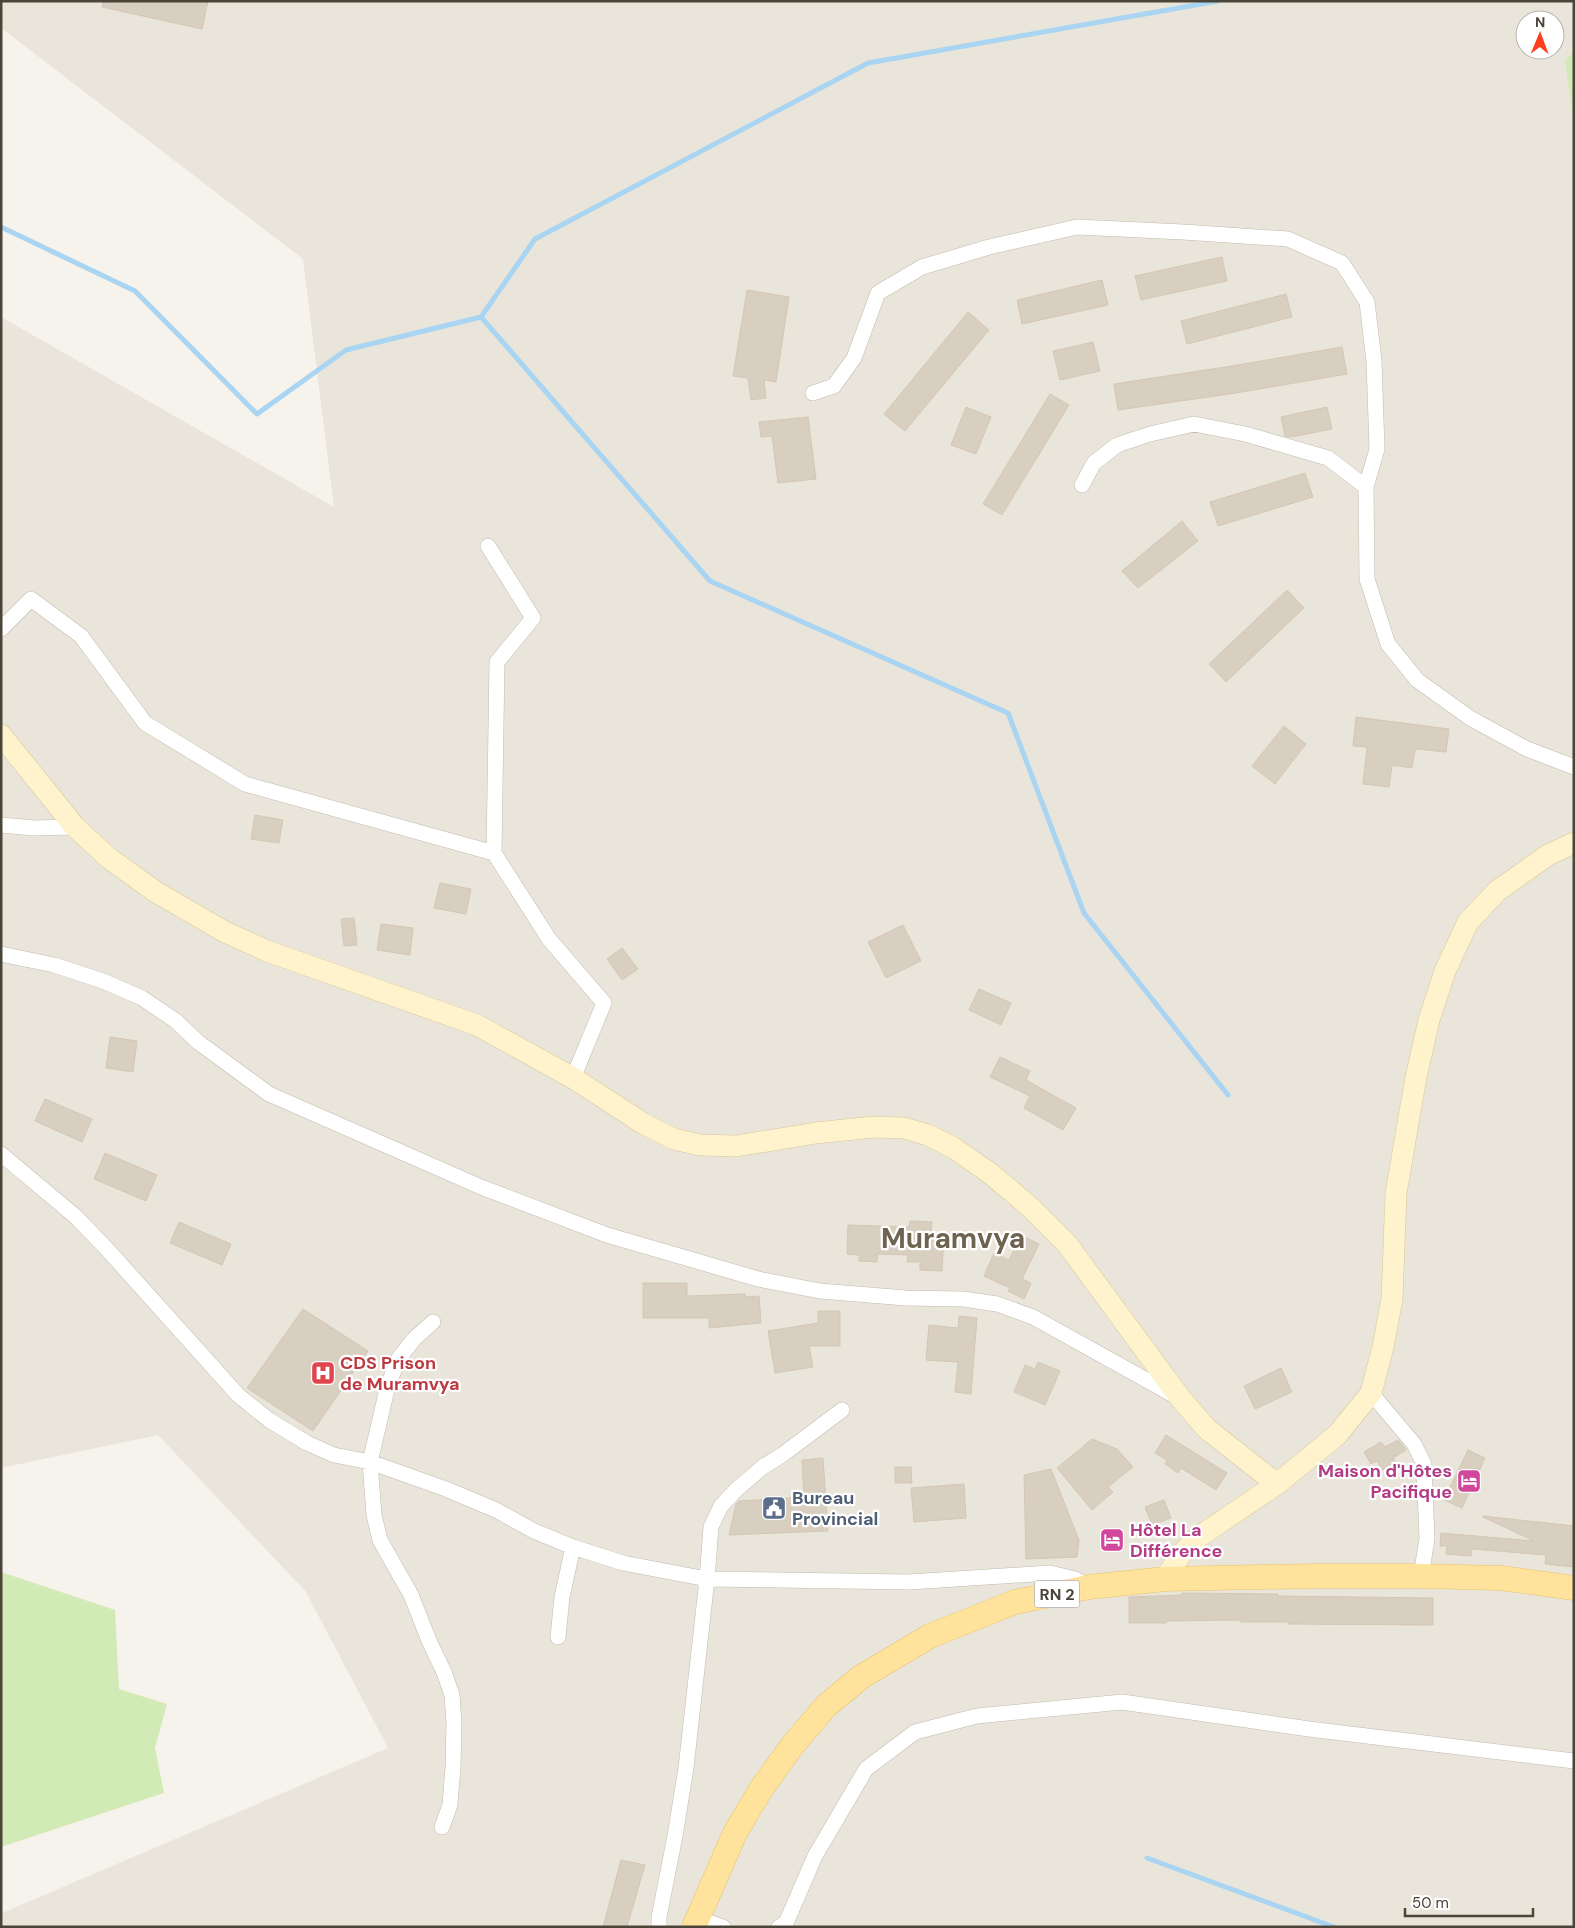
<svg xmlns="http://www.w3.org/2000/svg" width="1575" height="1928" viewBox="0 0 1575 1928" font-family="'DM Sans',sans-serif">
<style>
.residential{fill:#eae5da;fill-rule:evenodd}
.green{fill:#d2eab5}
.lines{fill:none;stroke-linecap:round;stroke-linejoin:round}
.stream{stroke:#a9d4f2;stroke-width:5}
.building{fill:#d8cfc1;stroke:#d3c7b4}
.street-casing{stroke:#c2bbae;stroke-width:16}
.secondary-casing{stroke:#d6c79b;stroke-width:22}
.primary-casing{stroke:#e6c16a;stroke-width:25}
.street{stroke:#fff;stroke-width:15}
.secondary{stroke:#fff3cd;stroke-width:21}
.primary{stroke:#ffe39c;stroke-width:24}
.labels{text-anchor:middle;stroke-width:4.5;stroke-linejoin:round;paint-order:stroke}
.shield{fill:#fff;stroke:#817c74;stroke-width:1}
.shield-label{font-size:16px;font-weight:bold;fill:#4b4439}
.health-label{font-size:18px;font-weight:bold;fill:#be3a42;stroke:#fff;text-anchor:start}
.hotel-label{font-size:18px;font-weight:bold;fill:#b23c85;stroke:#fff;text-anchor:end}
.service-label{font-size:18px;font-weight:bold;fill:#4e5e75;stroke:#fff;text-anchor:start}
.town-label{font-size:28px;font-weight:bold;fill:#6e6250;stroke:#fff}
</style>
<rect width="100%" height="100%" fill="#f6f3ec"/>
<path class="residential" d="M1,1H1574V1927H1L2,1913L388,1748L306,1592L158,1435L1,1468V317L334,507L303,259L1,28ZM1525,20H1555V50H1525Z"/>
<path class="green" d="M1574,52V123L1565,60Z
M1,1572L115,1610L119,1689L167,1704L155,1748L164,1793L1,1847Z"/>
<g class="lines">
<path class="stream" d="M1,227L135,291L257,414L346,350L481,317L535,239L868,63L1218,1
M481,317L710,581L1008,713L1084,913L1228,1095
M1147,1858L1334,1927"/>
</g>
<path class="building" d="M103,1H208L202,29L102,7Z
M1222,257L1227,281L1141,300L1135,276Z
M1102,280L1108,305L1022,324L1017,300Z
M747,290L789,297L776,382L764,380L766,398L751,400L748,378L733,376Z
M1286,294L1292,317L1187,344L1181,321Z
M968,312L989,330L905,431L884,414Z
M1093,342L1100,371L1060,380L1053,351Z
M1342,347L1347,374L1236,393L1118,410L1114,384L1232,366Z
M1050,394L1069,405L1002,515L983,504Z
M966,407L991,417L976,454L951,445Z
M1327,407L1332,429L1291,437L1285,436L1281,417Z
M808,417L816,479L778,483L772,436L761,437L759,422Z
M1305,473L1313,497L1218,526L1210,502Z
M1182,521L1198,541L1138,588L1122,571Z
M1287,590L1304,608L1226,682L1209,664Z
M1356,717L1449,729L1446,752L1415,749L1412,768L1392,765L1389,787L1363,784L1367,747L1353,746Z
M1284,726L1306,744L1275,784L1252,766Z
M255,815L283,820L279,843L251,839Z
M440,883L471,889L466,914L434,908Z
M354,918L357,945L344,946L341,919Z
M381,924L413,928L410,955L377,950Z
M903,925L921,961L886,978L868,942Z
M622,948L638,969L622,980L607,959Z
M979,989L1011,1003L1001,1025L969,1010Z
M110,1037L137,1041L133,1072L106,1068Z
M1000,1057L1030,1071L1026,1080L1076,1108L1063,1130L1024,1108L1030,1096L990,1077Z
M45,1099L92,1119L82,1142L35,1121Z
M105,1153L157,1175L146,1201L94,1179Z
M910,1221L932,1222L931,1235L944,1236L942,1271L920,1270V1262H907L908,1255L878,1254L877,1262L859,1261V1255L847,1254L848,1225L909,1227Z
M179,1222L231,1244L222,1265L170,1243Z
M1021,1235L1039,1244L1022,1279L1031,1283L1024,1299L1008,1291L1010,1288L984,1276L994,1253L1009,1260Z
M643,1283H687V1296L745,1294L746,1297L759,1296L761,1323L709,1328V1318H643Z
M303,1309L368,1351L313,1431L247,1388Z
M818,1311H840V1346H809L813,1367L775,1373L768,1331L818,1323Z
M959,1316L977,1318L971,1394L955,1392L958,1362L926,1360L929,1325L958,1328Z
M1038,1362L1060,1371L1045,1405L1014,1392L1025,1365L1035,1369Z
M1281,1368L1292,1392L1255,1409L1244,1386Z
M1166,1435L1227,1473L1216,1490L1181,1468L1178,1473L1165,1464L1167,1460L1155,1453Z
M1092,1439L1117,1449L1133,1467L1108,1487L1113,1492L1092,1510L1057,1468Z
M1398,1440L1406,1450L1393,1458L1396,1462L1382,1470L1377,1461L1371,1464L1364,1452L1381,1442L1385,1447Z
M1468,1450L1485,1458L1462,1508L1444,1500Z
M823,1458L828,1531L729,1535L736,1504L739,1501L804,1497L802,1460Z
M895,1467H911L912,1483H895Z
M1051,1469L1079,1540L1077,1557L1026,1559L1024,1475Z
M964,1484L966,1518L914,1522L911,1488Z
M1164,1500L1171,1518L1152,1525L1145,1507Z
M1483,1516L1574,1526V1567L1545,1564L1546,1555L1472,1549L1471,1556L1446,1554L1447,1546H1440L1441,1533L1534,1541L1483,1517Z
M1182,1593L1278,1594V1596L1433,1598V1625L1288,1624V1622H1241V1620L1166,1621V1623H1129V1597L1182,1595Z
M621,1860L645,1865L627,1927H603Z"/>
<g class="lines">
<defs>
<path id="street" d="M813,393L834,386L854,358L878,293L922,267L989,247L1077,227L1183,232L1288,239L1342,263L1367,302L1374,361L1377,449L1366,487
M1082,485L1094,463L1117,445L1150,434L1194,424L1245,434L1328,458L1366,487L1367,579L1388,644L1417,680L1470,718L1527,749L1574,767
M488,546L533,618L497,662L494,853
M1,629L31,599L81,636L145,723L245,784L494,853L549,939L604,1003L573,1078
M1,825L34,828L75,827
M1,954L54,965L103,981L142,998L176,1021L198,1042L269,1094L481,1187L607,1235L758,1279L820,1291L906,1298L963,1299L997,1304L1033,1317L1177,1397
M1,1154L75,1216L106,1248L238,1395L269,1420L307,1443L334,1455L370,1462L446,1489L496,1510L534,1531L573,1547L623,1563L707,1579L909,1582L1050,1573L1075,1579L1089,1587
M433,1322L414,1339L399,1358L388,1385L370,1462L374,1515L380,1540L411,1595L430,1643L444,1672L452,1695L454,1723L453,1767L450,1805L442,1827
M1371,1393L1414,1444L1424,1464L1427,1539L1421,1576
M558,1637L562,1597L573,1547
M697,1918L723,1927
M659,1927V1917L675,1836L686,1768L707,1579L711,1527L721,1506L737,1489L764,1466L782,1455L842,1410
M779,1927L786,1923L815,1856L866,1769L915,1732L977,1716L1122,1702L1309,1729L1574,1761"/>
<path id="secondary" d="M1,735L75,827L110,859L156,892L225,932L267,951L477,1025L573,1078L644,1124L674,1139L700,1145L736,1146L816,1133L873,1127L904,1128L928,1135L954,1148L991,1174L1030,1207L1067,1244L1181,1399L1207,1429L1277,1484
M1165,1579L1181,1554L1200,1536L1277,1484L1337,1435L1371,1393L1383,1347L1392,1299L1396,1193L1416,1077L1429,1020L1445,971L1468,922L1497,891L1548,855L1574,843"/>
<path id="primary" d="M694,1927L735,1833L761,1789L792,1746L826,1706L861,1677L930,1636L1015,1602L1089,1587L1165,1579L1315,1576H1421L1501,1578L1574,1588"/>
</defs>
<use href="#street" class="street-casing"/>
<use href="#secondary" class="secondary-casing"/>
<use href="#primary" class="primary-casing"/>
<use href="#street" class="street"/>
<use href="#secondary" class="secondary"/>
<use href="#primary" class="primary"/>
</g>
<defs>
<symbol id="hospital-square" viewBox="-11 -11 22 22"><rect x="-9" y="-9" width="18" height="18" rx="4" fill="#e0444e" stroke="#fff"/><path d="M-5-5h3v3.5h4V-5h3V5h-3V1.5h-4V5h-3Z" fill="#fff"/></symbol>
<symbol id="hotel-square" viewBox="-11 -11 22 22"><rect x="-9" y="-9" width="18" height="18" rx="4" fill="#d1479c" stroke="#fff"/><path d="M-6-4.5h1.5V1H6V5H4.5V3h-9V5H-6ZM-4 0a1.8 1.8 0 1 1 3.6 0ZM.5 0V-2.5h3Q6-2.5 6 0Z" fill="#fff"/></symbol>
<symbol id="civic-square" viewBox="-11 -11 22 22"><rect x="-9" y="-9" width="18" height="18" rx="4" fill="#5c6f8a" stroke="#fff"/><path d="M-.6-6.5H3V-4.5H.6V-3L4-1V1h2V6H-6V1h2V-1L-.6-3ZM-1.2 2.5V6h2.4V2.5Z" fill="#fff"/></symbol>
</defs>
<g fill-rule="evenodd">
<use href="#hospital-square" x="309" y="1359" width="28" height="28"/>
<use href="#hotel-square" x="1455" y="1467" width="28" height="28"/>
<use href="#civic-square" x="760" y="1494" width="28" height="28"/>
<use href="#hotel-square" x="1098" y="1526" width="28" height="28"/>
</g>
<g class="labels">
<rect class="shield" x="1034.5" y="1580.5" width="45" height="27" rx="4"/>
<g class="shield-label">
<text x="1057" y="1600">RN 2</text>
</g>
<g class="health-label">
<text x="340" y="1369">CDS Prison<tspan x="340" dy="21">de Muramvya</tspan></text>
</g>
<g class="hotel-label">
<text x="1452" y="1477">Maison d'Hôtes<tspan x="1452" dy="21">Pacifique</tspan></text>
<text x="1130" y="1536" text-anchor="start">Hôtel La<tspan x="1130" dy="21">Différence</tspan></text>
</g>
<g class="service-label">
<text x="792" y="1504">Bureau<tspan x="792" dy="21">Provincial</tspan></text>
</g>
<g class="town-label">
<text x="953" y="1248">Muramvya</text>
</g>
</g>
<rect width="1575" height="1928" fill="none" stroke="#4b4439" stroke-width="5"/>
<g transform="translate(1540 35) rotate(1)"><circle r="24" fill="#ffffff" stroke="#b7b4b0"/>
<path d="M0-4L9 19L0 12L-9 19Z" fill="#fc3f1d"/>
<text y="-8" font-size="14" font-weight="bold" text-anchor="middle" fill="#4b4439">N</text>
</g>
<path d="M1405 1908v8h128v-8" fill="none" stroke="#4b4439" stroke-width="2.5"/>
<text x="1412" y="1908" font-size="15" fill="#4b4439" stroke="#ffffff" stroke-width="4" paint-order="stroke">50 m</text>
</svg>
